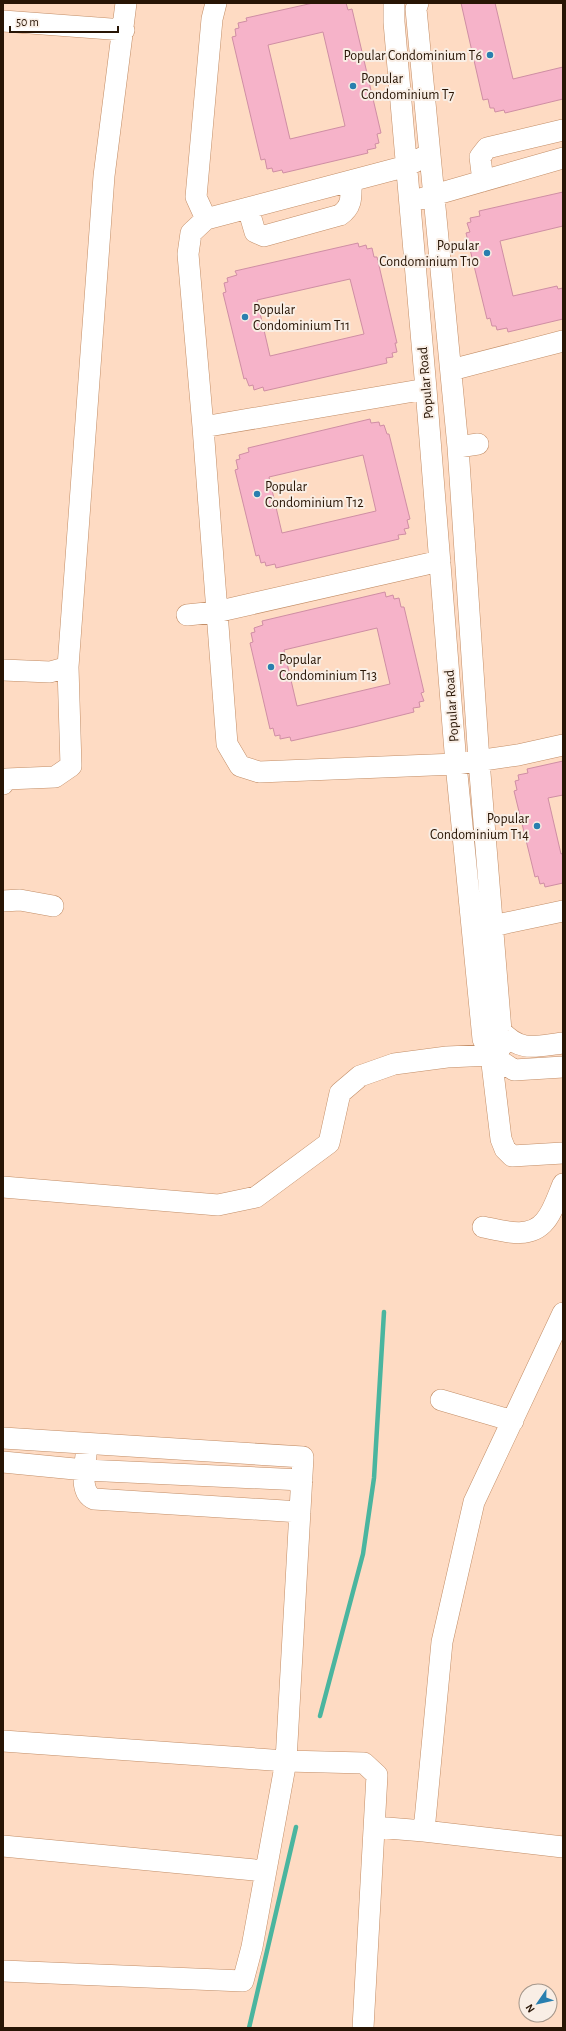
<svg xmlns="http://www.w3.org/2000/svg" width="566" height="2031" viewBox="0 0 566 2031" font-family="'Alegreya Sans',sans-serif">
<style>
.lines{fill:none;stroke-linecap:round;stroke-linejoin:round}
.stream{stroke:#4ab59f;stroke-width:4.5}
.building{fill:#f6b3c9;stroke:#cf8ea4;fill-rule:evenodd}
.minor-casing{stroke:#c28d66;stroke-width:22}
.minor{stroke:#fff;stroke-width:21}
.poi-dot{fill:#297faf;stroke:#f9eee5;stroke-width:1.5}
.labels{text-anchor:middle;stroke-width:4;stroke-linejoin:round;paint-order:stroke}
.poi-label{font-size:14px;fill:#281505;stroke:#f9eee5;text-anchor:start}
.street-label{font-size:14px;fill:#281505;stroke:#f9eee5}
</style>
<rect width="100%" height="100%" fill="#fedbc3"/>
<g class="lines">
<path class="stream" d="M320,1716L363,1554L374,1478L384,1312
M249,2028L296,1827"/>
</g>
<path class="building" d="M313,3H346L348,10L352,9L381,133L377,134L379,143L375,144L376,148L367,150L368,153L283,173L282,170L273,172L272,168L267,169L265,159L261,160L232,37L236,36L235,29L239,28L238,23L247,21L246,18ZM323,32L345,126L290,139L268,45Z
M461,3H495L513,79L563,67V99L505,113L504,110L495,112L494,108H490L488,99L483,100Z
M563,192V226L500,241L513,296L557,286L558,289L563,288V319L508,332L507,328L497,330L496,326H492L490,318L487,319L466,233L470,232L467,223L471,222L470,218L480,216L479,211Z
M358,243L359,247L366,245L367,249L372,248L374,257H377L397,343H395L397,352L392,353L393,357L386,358L387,363L264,391L263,387L254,390L253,385L249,386L246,378L244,379L223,293L226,292L224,283L228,282L227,278L237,275L235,271ZM350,279L364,334L270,356L257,300Z
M370,419L371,423L379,422L380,426L384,425L387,434H389L410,519L407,520L409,528L404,529L406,534L398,535L399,539L276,568L275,564L266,566L265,562L261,563L259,555L256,556L235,470L238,469L236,460L240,459L239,455L249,452L248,448ZM363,455L376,511L282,533L269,477Z
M385,592L386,597L393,595L394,599L399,598L401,607H404L424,692L421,693L424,701L419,702L420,707L413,708L414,712L354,727L291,741L290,737L280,739V735L275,736L273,728L270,729L250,643L253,642L251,633L255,632L254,628L263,625L262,621ZM377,628L390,684L297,706L284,650Z
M563,761V795L548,798L561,854L563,853V883L545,887L544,883L540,884L538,876L535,877L514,791L517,790L515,781L519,780L518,775L528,773L527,769Z"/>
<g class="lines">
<defs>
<path id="minor" d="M394,3V22L426,389L456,764L483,1039L491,1055L501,1139L505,1149L512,1156L563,1153
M418,3L416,9L458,447L479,761L501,1031C521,1053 536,1046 563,1043
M3,21L124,30
M429,154L407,166L206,219L191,233L188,254L203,427L227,744L240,766L259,772L456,764L518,755L563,745
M483,181L480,157L487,148L563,130
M420,199L563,158
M248,208L255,232L264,236L340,215C353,206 351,196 351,181
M206,219L196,197L212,19L216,3
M451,370L563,341
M203,427L426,389
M458,447L478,444
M187,615L216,612L440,561
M3,670L50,672L68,667
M3,784L6,779L55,777L71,766L68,667L104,176L126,3
M3,901L20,900L53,906
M492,926L563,911
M491,1055L514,1070L563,1067
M3,1187L218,1205L256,1197L329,1143L340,1093L360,1076L394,1064L447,1057L491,1055L501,1047
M483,1227C503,1231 530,1240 545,1221C553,1212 558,1196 563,1184
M441,1400L513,1421
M3,1438L303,1457L286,1761L252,1947L243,1981L3,1971
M86,1455C85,1469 79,1492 94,1499L300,1512
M3,1462L85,1470L302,1480
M3,1741L286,1761L364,1763L377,1775L363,2028
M375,1827L424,1831L442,1642L474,1502L563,1313
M424,1831L563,1847
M3,1846L265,1871"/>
</defs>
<use href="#minor" class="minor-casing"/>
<use href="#minor" class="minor"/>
</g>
<g class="poi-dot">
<circle cx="490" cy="55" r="4"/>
<circle cx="353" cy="86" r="4"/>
<circle cx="487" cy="253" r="4"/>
<circle cx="245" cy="317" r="4"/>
<circle cx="257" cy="494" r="4"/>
<circle cx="271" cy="667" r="4"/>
<circle cx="537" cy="826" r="4"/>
</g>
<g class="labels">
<g class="poi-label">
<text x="482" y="60" text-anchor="end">Popular Condominium T6</text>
<text x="361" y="83">Popular<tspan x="361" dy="16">Condominium T7</tspan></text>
<text x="479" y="250" text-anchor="end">Popular<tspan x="479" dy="16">Condominium T10</tspan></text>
<text x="253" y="314">Popular<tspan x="253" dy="16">Condominium T11</tspan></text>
<text x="265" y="491">Popular<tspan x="265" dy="16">Condominium T12</tspan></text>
<text x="279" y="664">Popular<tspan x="279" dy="16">Condominium T13</tspan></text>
<text x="529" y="823" text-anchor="end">Popular<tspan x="529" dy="16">Condominium T14</tspan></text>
</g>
<g class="street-label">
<text transform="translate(425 383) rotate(-95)" y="5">Popular Road</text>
<text transform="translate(451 706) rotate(-94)" y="5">Popular Road</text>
</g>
</g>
<rect width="566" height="2031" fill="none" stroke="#281505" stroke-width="8"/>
<g transform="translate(538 2003) rotate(236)"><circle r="19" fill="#f9eee5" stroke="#a5978b"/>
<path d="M0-3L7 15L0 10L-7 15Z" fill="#297faf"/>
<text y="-6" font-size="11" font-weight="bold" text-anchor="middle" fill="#281505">N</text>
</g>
<path d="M10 26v6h108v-6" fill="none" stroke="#281505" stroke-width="2"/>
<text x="16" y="26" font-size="12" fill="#281505" stroke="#f9eee5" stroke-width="3" paint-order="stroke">50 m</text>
</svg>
